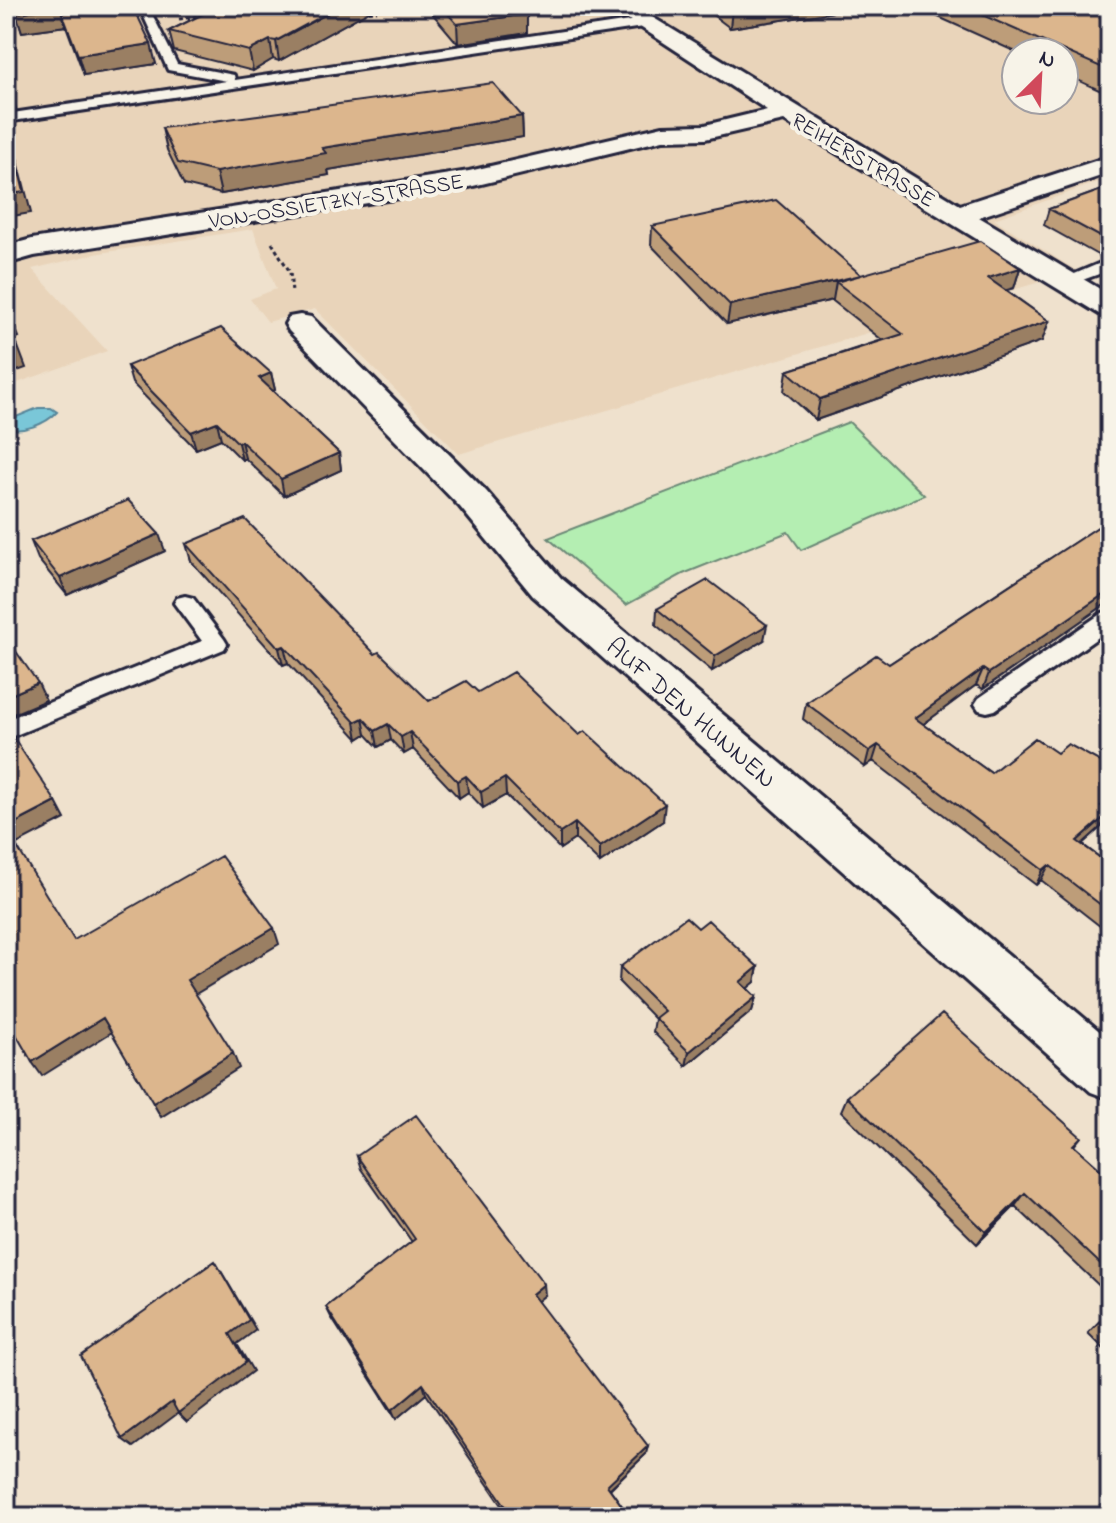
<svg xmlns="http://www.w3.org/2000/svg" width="1116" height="1523" viewBox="0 0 1116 1523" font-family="'Indie Flower',sans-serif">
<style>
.built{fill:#e9d4ba;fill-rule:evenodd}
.green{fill:#b4eeb2;stroke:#6b8876;stroke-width:2}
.water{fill:#7ac7d8;stroke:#578599;stroke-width:2}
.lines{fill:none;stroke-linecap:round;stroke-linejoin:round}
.service-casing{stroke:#22223b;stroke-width:6}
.minor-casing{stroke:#22223b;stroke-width:6}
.path{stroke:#22223b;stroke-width:3;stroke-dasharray:4 3;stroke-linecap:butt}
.service{fill:#f7f3e8;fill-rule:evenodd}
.minor{fill:#f7f3e8;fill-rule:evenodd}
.wall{fill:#bd9d79;stroke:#22223b;stroke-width:2}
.shaded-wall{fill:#9a7f63;stroke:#22223b;stroke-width:2}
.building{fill:#dcb68d;stroke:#22223b;stroke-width:2}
.labels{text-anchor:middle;stroke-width:8;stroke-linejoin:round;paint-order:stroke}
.far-street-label{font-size:22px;fill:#22223b;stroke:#f7f3e8}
.street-label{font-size:26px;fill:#22223b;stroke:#f7f3e8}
</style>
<rect width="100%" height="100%" fill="#efe1cd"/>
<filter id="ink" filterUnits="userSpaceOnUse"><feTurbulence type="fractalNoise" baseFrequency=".0125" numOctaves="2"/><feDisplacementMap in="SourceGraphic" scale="16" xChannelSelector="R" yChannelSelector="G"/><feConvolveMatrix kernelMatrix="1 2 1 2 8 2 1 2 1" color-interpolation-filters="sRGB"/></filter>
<g filter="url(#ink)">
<path class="built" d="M6,6H1110V178L994,219L1077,271L459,454L315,309L268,322L250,299L276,289L253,229L100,253L32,269L107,351L6,387ZM1016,52H1064V100H1016Z"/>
<path class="green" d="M849,422L924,495L801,550L788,532L683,574L626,605L548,538Z"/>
<path class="water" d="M38,408H51L57,412C46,424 21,434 6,427L11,419Z"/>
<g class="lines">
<defs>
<path id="service" d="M139,6L149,8L177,64L234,75L235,80L643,19L649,23L643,27L6,122V114L227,81L168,70Z
M1110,259V270L1066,286L1058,281Z
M185,596L193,598L224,639L227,644L224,649L6,739V720L202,641L174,603L177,598Z
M1110,611V629L995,710L987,712L979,710L975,704L979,698L1102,613Z"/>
<path id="minor" d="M608,6H634L960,205L1110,156V173L979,217L1110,295V317L1099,314L784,121L705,139L663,140L469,187L34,256L6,264V246L32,239L469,171L663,126L705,125L767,110Z
M300,315L311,317L486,491L561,578L1110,1040V1099L1091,1092L533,596L460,507L289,331L285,324L289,317Z"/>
</defs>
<use href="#service" class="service-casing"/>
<use href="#minor" class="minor-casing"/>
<path class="path" d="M362,12L377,11
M179,19L201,16
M272,243L290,272L292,292"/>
<use href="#service" class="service"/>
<use href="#minor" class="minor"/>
</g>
<path class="wall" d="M14,6H133L156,64L84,75L66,26L22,32Z
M219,6H378L279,61L273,59L253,71L174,51L169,31Z
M426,6H519L527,14V33L458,44Z
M701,6H872L730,28Z
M914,6H1110V95L1064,74V52H1016Z
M522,116L523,137L328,170L329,175L221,194L184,185L167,150L162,128Z
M1110,187V256L1103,258L1044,225L1049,209Z
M652,226L861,275L1020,268L1014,288L1006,290L1049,321L1042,341L816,420L784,391L787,371L882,340L833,301V300L727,324L651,245Z
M127,366L271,373L275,390L273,391L339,453L341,470L284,496L245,458L242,460L221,439L196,449L132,383Z
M1110,519V601L983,689L976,685L923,724L991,773L1057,753L1110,767V806L1106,809L1101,827L1082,844L1110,865V934L1041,880L1036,885L873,761L865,767L803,719L806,703L889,664Z
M31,541L165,551L67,595L38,559Z
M186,544L375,654L429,701L478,692L663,821L600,863L575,839L560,849L506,795L483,808L468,792L459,798L413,749L404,754L391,740L378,747L366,734L358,739L288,663L283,665L191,561Z
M657,609L764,640L712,671L656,625Z
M698,928L758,967L755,982L747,988L756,997L752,1011L686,1066L653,1032L655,1019L619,982L620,967Z
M847,1097L1081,1137L1074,1146L1110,1178V1296L1015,1206L977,1244L841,1111Z
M357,1156L545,1295L537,1301L646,1454L610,1489L630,1517H510L426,1394L396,1419L331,1317L326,1307L412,1242L361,1169Z
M1110,1310V1355L1088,1333Z"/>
<path class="shaded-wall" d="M341,6H378L279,61L276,41Z
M749,6H872L730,28L732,9Z
M60,7L66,26L22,32L16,13Z
M527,14V33L458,44L457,24Z
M270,40L273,59L253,71L249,51Z
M151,44L156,64L84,75L78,55Z
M6,71L16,109L6,112Z
M6,114L31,213L6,217Z
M522,116L523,137L328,170L329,175L221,194L216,172L322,148Z
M1109,242L1110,256L1103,258Z
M1020,268L1014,288L983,297L988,278Z
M861,275L836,282L833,300L727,324L730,305Z
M10,313L19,337L6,341V315Z
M1049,321L1042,341L816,420L820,399Z
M17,344L26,368L6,375V348Z
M271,373L275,390L263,395L259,378Z
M217,422L221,439L196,449L191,432Z
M241,441L245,458L242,460L238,443Z
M339,453L341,470L284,496L281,479Z
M159,534L165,551L67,595L60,578Z
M1110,590V601L983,689L989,673Z
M767,625L764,640L712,671L715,656Z
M284,646L288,663L283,665L279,648Z
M983,669L976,685L910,734L915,718Z
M38,683L46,700L6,717V697Z
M363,718L366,734L358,739L355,722Z
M388,724L391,740L378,747L375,731Z
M410,732L413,749L404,754L401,737Z
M878,745L873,761L865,767L869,751Z
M466,776L468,792L459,798L457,781Z
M505,778L506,795L483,808L481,792Z
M1110,798V806L1093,821L1101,806Z
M56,802L65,819L15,845L6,828Z
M665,804L663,821L600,863V847Z
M1110,812L1101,827L1069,856L1077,841Z
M575,823V839L560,849V833Z
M1049,865L1041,880L1036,885L1043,870Z
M274,928L279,944L194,995L187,980Z
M758,967L755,982L737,997L740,982Z
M756,997L752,1011L686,1066L689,1052Z
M103,1018L112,1032L42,1076L32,1062Z
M233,1053L239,1068L161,1117L153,1103Z
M1025,1193L1015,1206L977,1244L986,1232Z
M215,1261L256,1330L237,1344L253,1371L187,1422L178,1413L230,1334Z
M544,1284L545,1295L533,1305L532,1294Z
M423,1384L426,1394L396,1419L392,1410Z
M172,1402L181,1411L133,1447L122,1439Z
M648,1446L646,1454L606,1492L607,1485Z"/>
<path class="building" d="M14,6H133L151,44L78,55L60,7L16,13Z
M219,6H341L276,41L270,40L249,51L169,31Z
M441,6H519L527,14L457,24Z
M728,6H749L732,9Z
M962,6H1110V71Z
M6,75L10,89L6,90Z
M493,83L522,116L322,148L326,153L216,172L178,163L162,128Z
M6,118L24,192L6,195Z
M1110,187V242L1049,209Z
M776,200L861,275L980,241L1020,268L988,278L1049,321L820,399L787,371L903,334L836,282L861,275L730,305L652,226Z
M221,328L271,373L259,378L339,453L281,479L241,441L238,443L217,422L191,432L127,366Z
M6,331L17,344L6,348Z
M128,500L159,534L60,578L31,541Z
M245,519L375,654L379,652L429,701L466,681L478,692L513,672L579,735L585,731L665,804L600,847L575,823L560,833L505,778L481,792L466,776L457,781L410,732L401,737L388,724L375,731L363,718L355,722L284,646L279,648L186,544Z
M1110,519V590L989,673L983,669L915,718L991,773L1035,738L1057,753L1068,744L1110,767V798L1101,806L1110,812L1077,841L1110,865V912L1049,865L1043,870L878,745L869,751L806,703L876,655L889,664Z
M708,580L767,625L715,656L657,609Z
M6,637L38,683L6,697Z
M6,726L56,802L6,828Z
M6,829L74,940L221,856L274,928L187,980L233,1053L153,1103L103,1018L32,1062L6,1017Z
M686,917L698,928L708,920L758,967L740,982L756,997L689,1052L655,1018L664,1011L620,967Z
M942,1014L1081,1137L1073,1145L1110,1178V1273L1025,1193L986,1232L847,1097Z
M416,1115L544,1284L532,1294L648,1446L607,1485L630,1517H513L423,1384L392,1410L326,1307L415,1239L357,1156Z
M215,1261L249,1320L230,1334L246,1362L178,1413L172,1402L122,1439L81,1356Z
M1110,1313V1332L1100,1323Z"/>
</g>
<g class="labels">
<g class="far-street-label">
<text transform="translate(864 159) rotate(31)" y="8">REIHERSTRASSE</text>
<text transform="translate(336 200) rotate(-9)" y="8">VON-OSSIETZKY-STRASSE</text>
</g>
<g class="street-label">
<text transform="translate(692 712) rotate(41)" y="9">AUF DEN HUNNEN</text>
</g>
</g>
<rect width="1116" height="1523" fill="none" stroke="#f7f3e8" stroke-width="32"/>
<rect x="16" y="16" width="1084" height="1491" fill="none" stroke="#22223b" stroke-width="3" filter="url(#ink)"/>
<g transform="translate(1040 76) rotate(24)"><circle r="38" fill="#f7f3e8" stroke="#a29fa3" stroke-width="2"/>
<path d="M0-6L14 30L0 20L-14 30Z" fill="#d1495b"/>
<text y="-12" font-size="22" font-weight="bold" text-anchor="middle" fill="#22223b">N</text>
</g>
</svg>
